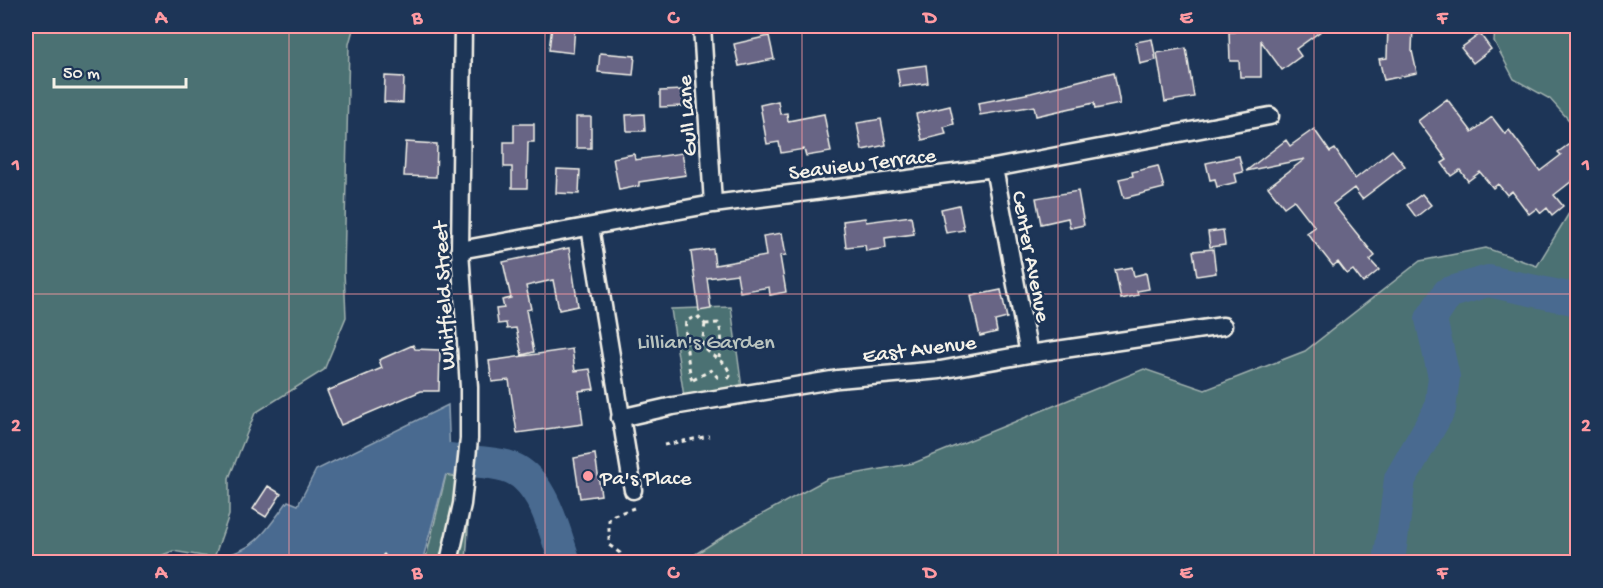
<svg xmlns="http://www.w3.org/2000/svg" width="1603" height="588" viewBox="0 0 1603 588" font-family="'Gochi Hand',sans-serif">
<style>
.green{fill:#4b7173;stroke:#a0b1ae;stroke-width:1.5}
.water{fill:#4a6b90;stroke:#8ea1b3;stroke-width:1.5}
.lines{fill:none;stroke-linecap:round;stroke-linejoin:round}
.river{stroke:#4a6b90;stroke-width:32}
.building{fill:#686585;stroke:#f4f1e8;stroke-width:1.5}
.minor-casing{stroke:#f4f1e8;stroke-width:21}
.path{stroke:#f4f1e8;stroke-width:3;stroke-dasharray:4.5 4.5;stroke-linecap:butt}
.minor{stroke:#1d3557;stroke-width:16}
.grid{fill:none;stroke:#ff9aa2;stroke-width:1.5;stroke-opacity:0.55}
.poi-dot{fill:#ff9aa2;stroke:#1d3557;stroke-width:2}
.labels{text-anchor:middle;stroke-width:5;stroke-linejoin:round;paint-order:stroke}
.street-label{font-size:22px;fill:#f4f1e8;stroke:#1d3557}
.park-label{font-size:22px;fill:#b9c4bf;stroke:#1d3557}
.poi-label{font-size:22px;fill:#f4f1e8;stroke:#1d3557;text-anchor:start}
.neatline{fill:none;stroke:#ff9aa2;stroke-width:2}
.grid-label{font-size:20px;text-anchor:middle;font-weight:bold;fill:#ff9aa2}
</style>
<rect width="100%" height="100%" fill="#1d3557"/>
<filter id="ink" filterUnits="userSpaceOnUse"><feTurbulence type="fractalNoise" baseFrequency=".0167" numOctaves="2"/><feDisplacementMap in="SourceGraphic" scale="12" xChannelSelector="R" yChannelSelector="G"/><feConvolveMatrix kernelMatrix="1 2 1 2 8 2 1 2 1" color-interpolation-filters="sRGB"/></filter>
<g filter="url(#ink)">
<path class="green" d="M26,26H354L349,44L344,271L346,317L324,370L255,413L229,478V515L214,558L173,551L145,562H26Z
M1495,26H1577V129L1550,99L1514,79L1494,41Z
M1577,200V562H683L735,529L827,479L914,463L1144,369L1205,390L1305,351L1420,261L1486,248L1537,266Z
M731,307L742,388L684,397L671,309Z
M446,475L471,479L466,562H425Z"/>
<path class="water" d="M448,405L450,459L422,562H201C254,551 257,543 288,501L298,505L316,470Z"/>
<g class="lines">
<path class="river" d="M450,459C468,462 488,461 506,466C543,476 554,531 565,562
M1389,562L1400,479L1440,409L1444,377L1431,319L1448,293L1488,281L1578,300"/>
</g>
<path class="building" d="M552,26H575L573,53L549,50Z
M1234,26H1328L1296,49L1301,56L1282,70L1261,41V77H1240L1239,61H1230L1229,32H1234Z
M1388,26H1413L1412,51L1417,73L1384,80L1379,59L1387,58Z
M1480,34L1491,49L1473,63L1461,48Z
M769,36L774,59L739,66L734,44Z
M1152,39L1156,60L1140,64L1136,42Z
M1186,48L1194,97L1165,102L1157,53Z
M600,53L635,56L633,75L598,72Z
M926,65L928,83L900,87L897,69Z
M1114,72L1120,104L1095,109L1094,103L1036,116L1034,106L980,115L978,103L1031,93Z
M385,76L404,77L403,103L384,102Z
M683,90L684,106L660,107V91Z
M1447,99L1472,132L1492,117L1505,134L1509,130L1540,171L1561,155L1558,152L1578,138V165L1572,169L1577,177L1554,195L1563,206L1552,215L1547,208L1541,213L1537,208L1529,214L1512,191L1507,195L1498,184L1493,188L1480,172L1468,181L1460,170L1451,176L1442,163L1447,160L1418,121Z
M778,101L780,114L787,113L788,121L824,114L831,152L806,156L804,149L781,153L779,142L767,144L760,105Z
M950,106L954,124L944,127L946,134L922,140L916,114Z
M644,114L645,131H627L626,115Z
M576,117H591V148H576Z
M881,119L886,145L862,150L857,123Z
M514,124H534V142H528L527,188H512V167H504V142H514Z
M1314,129L1330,152L1335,149L1355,179L1392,150L1405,166L1362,199L1354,188L1333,204L1375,256L1370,260L1379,270L1363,283L1353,270L1347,274L1338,262L1333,266L1307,233L1315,227L1294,200L1284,207L1268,187L1305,159L1246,171L1286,140L1290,146Z
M406,142L437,144L436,177L404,176Z
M682,153L686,175L639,182V186L619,190L613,158L634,154L635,160Z
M1239,156L1243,172L1235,174L1237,182L1217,187L1215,179L1210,180L1206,163Z
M1158,166L1164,188L1124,198L1119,179L1133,176L1132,172Z
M557,169L580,170L579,194L556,193Z
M1078,191L1084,225L1070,228L1068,218L1041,224L1036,198Z
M1422,194L1431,205L1416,217L1407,205Z
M959,205L964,230L946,233L941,209Z
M911,216L914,234L885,238L886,248L866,251L865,245L846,247L843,221L865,218L866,222Z
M1223,230L1225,245L1210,247L1208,232Z
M782,233L786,255L780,256L786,292L770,295L769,287L740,292L737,274L707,278L711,309L699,311L691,252L713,249L715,265L766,256L763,236Z
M569,248L578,306L559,310L553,280L526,286L531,309L526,310L534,352L522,355L516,328L507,329L506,323L498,324L496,309L504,308L502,300L511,298L503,262Z
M1213,249L1216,273L1197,276L1193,251Z
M1132,267L1134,276L1146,273L1149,289L1137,291L1138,295L1121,299L1115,270Z
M1001,290L1007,318L995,321L997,332L980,336L971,296Z
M413,345L415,349L440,350L439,391H421L341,425L327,391L382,368L379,360Z
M572,349L575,371L590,369L594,389L579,391L583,424L517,433L509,380L492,382L489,361Z
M595,454L601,495L580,498L574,458Z
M268,486L281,494L266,517L253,509Z"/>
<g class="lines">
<defs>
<path id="minor" d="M702,26L713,204
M994,168L1029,354
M590,227L633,490
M460,250L713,204L994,168L1270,116
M620,418L673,406L838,379L940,370L1029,354L1223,326
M449,562L462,504L469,439V387L460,250L463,26"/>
</defs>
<use href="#minor" class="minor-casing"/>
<path class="path" d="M705,324L702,344C710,359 727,357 730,376L727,380
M705,324L718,323C723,335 722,344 719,357
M692,380C689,376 684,327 686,321L697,316L705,324
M693,380L711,370L721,381
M664,445L709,436
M383,554L390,562
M209,562L214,558
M622,562L620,553L609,545V520L614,515L634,508"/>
<use href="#minor" class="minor"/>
</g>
</g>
<path class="grid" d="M289,26V562M545,26V562M802,26V562M1058,26V562M1314,26V562M26,294H1578"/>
<circle class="poi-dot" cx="588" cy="476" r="6"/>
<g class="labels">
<g class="street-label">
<text transform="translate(685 116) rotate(-94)" y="8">Gull Lane</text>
<text transform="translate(862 162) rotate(-7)" y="8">Seaview Terrace</text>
<text transform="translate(1033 256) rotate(79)" y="8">Center Avenue</text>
<text transform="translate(442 296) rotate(-93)" y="8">Whitfield Street</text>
<text transform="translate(919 347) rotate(-7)" y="8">East Avenue</text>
</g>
<g class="park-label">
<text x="706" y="348">Lillian's Garden</text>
</g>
<g class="poi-label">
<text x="600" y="484">Pa's Place</text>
</g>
</g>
<rect width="1603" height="588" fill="none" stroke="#1d3557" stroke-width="66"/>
<path d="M54 78v9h132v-9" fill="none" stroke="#f4f1e8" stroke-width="3"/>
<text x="63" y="78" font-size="18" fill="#f4f1e8" stroke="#1d3557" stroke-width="4.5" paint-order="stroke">50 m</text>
<rect x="33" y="33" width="1537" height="522" class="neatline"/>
<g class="grid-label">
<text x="161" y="23">A</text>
<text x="417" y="23">B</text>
<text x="673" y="23">C</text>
<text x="930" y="23">D</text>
<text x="1186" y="23">E</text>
<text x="1442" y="23">F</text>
<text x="16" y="170">1</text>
<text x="1586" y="170">1</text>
<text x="16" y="431">2</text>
<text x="1586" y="431">2</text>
<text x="161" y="578">A</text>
<text x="417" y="578">B</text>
<text x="673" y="578">C</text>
<text x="930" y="578">D</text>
<text x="1186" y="578">E</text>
<text x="1442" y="578">F</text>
</g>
</svg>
